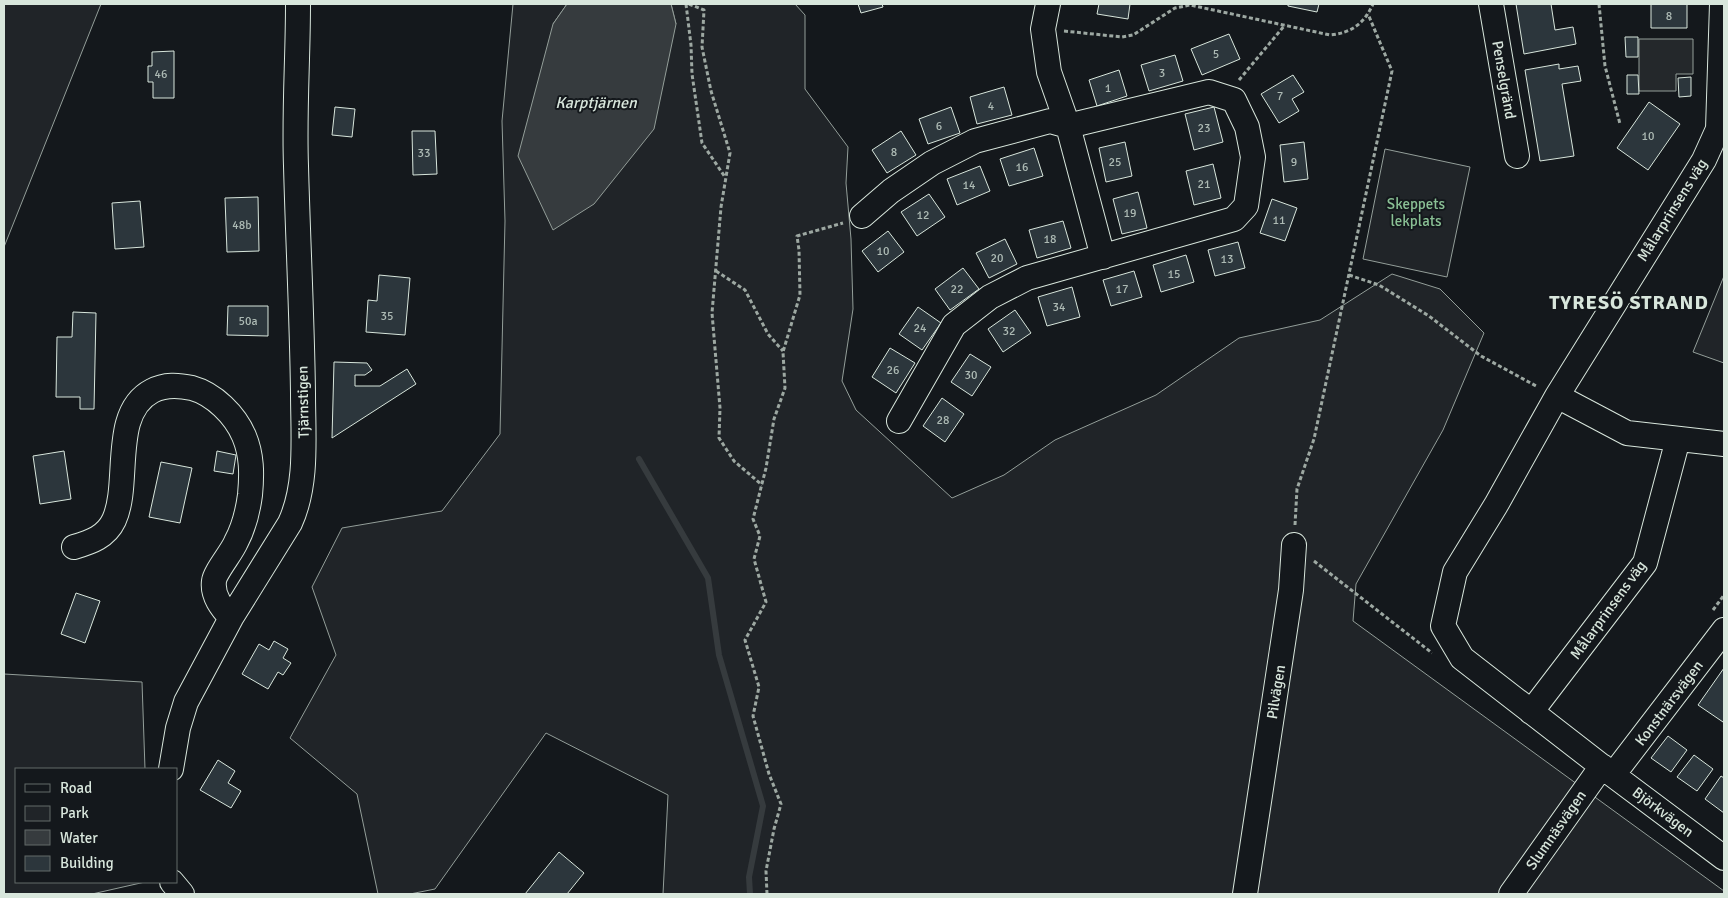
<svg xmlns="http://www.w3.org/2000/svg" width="1728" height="898" viewBox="0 0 1728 898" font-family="Signika,sans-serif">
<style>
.green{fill:#202428;stroke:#939e99}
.parking{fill:#24282b;stroke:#939e99}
.water{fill:#363b3e;stroke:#939e99}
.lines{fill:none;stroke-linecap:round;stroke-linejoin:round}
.stream{stroke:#363b3e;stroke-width:6}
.building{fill:#2c363c;stroke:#d8e6dc}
.minor-casing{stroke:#d8e6dc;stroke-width:26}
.path{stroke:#9da8a2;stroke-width:3;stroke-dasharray:4 2.5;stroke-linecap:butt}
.minor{stroke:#14181c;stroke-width:24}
.labels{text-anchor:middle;stroke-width:4;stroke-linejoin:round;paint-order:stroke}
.number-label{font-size:12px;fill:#adbab4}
.street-label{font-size:15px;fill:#d8e6dc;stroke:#14181c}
.park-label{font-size:15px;fill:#8ac095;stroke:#14181c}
.water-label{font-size:16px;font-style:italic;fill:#d8e6dc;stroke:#14181c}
.district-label{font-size:20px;font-weight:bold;letter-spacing:1px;fill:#d8e6dc;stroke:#14181c}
</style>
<rect width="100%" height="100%" fill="#14181c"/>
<path class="green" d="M4,4H101L4,247Z
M513,4H567L553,24H676L671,4H795L805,15V89L848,147L846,183L851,239L853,309L842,381L856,410L952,498L1004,475L1055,440L1156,395L1239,338L1320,320L1392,274L1440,289L1484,333L1443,430L1356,584L1353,621L1724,891V894H663L668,795L546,733L435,889L410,894H378L357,794L290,738L336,655L312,587L342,528L442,511L500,434L505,221L502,121Z
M1385,149L1470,167L1447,277L1363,259Z
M1724,276V363L1693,352Z
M4,674L142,682L145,769H16V882H145L92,894H4Z"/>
<path class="parking" d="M1639,39H1693V74H1676V91H1639Z"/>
<path class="water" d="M567,4H671L676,24L654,129L594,204L553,230L518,156L553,24Z"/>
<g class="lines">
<path class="stream" d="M639,459L708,578L719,655L763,806L749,877L750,894"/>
</g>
<path class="building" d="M858,4H882L883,7L861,13Z
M1099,4H1130L1128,19L1097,14Z
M1288,4H1319L1317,12L1288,6Z
M1516,4H1551L1555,30L1573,27L1576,44L1524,54Z
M1651,4H1687V28H1651Z
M1229,34L1240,59L1202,75L1191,49Z
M1625,37H1638V57H1626Z
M174,51V98H153V82H148V66H152V52Z
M1175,55L1183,81L1149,91L1141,65Z
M1559,64V69L1578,66L1581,81L1562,84L1574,156L1540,161L1525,70Z
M1119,70L1127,96L1097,106L1089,80Z
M1293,75L1304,92L1292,99L1299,111L1279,123L1261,94Z
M1627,75H1638L1639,94H1627Z
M1691,77V96L1679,97L1678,78Z
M1004,87L1012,115L977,124L970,97Z
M1649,102L1680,124L1648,170L1617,148Z
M335,107L355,109L352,137L332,135Z
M951,107L960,133L928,144L919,119Z
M1214,107L1223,142L1194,150L1185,114Z
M412,131H435L437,174L413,175Z
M901,131L916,155L887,173L872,150Z
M1125,142L1132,176L1106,182L1099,148Z
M1304,142L1308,179L1284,182L1280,145Z
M1034,148L1043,176L1009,186L1000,159Z
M1213,164L1221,198L1194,205L1186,171Z
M980,166L990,191L957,205L947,179Z
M1138,192L1147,228L1122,234L1113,199Z
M929,194L945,217L917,236L901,212Z
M258,197L259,251L227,252L225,198Z
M1272,199L1297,208L1285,241L1260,233Z
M140,201L144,247L115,249L112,203Z
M1063,221L1071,248L1037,258L1029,230Z
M888,231L904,252L878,272L862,251Z
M1005,239L1017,264L989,278L976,253Z
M1238,242L1245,268L1215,276L1208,250Z
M1186,255L1194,282L1161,292L1153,265Z
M963,268L979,289L950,310L935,289Z
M1134,271L1142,297L1111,306L1103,280Z
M379,275L410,278L405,335L366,332L368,300L377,301Z
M1072,287L1080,317L1047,326L1038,297Z
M228,306H268V336L227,335Z
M918,307L941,323L922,350L899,334Z
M1015,310L1031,333L1003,352L988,329Z
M73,312L96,313L94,409H80V397H56L57,337H72Z
M890,348L915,363L896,393L872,377Z
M970,354L991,367L972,396L951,382Z
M334,362L367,363L372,370L365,375H355V386H380L407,369L416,384L332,438Z
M942,398L964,414L945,442L923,426Z
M64,451L71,499L40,504L33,456Z
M217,451L236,455L233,474L214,471Z
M161,462L192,468L180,523L149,517Z
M76,593L100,601L85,643L61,634Z
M274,641L288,649L283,658L291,663L283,675L278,672L268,689L242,674L259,644L269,650Z
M1724,668V720L1723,722L1698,705Z
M1668,736L1687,750L1671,772L1651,758Z
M1694,755L1713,769L1697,791L1677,777Z
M218,760L235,771L228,783L241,791L231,808L200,790Z
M1721,776L1724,778V813L1705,799Z
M559,852L584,873L567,894H525Z"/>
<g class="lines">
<defs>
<path id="minor" d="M1048,4L1043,29L1049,72L1068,126L1103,257
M1491,4L1517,156
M1722,4L1718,129L1704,160L1557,396L1496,505L1455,572L1443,626L1462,658L1613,775L1724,858
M862,216L891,191L932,163L975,141L1050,121L1068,126L1209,92L1234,100L1247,127L1253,157L1246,206L1234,219L1027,278L990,297L954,325L899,421
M1557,396L1627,433L1724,444
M74,547C91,542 106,537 114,520C131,483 110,413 152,391C165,384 178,385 192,388C214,394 235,415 244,436C252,455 252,474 250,495C248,510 243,529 236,542C232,552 215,572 214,581C212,596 222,608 231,618
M1531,712L1645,563L1678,439
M171,769L178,728L186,702L231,618L290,523C308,484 303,436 303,393C302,317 298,242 296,166C294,112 298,58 298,4
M1613,775L1724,630
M172,882L182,894
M1245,894L1291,590L1294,545
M1511,894L1602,766"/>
</defs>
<use href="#minor" class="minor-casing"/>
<path class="path" d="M686,4L691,45L692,74L702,143L725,177
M689,4L704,10L702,47L711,91L730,153L721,207L712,313L720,408L719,438L734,461L762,485
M1599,4L1605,66L1620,124
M1064,31L1122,37L1133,35L1175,8L1190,5L1330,35C1351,33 1364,24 1373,4
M1239,80L1285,25
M716,271L745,290L768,334L783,351
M1349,275L1379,285L1429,316L1481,356L1538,387
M1295,525L1297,489L1314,439L1392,71L1368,14
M1314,561L1432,653
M1713,610L1724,595
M767,894L766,871L774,829L781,804L769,774L753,716L759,687L745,640L766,602L754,559L760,536L753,519L766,468L774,419L785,388L783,352L800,295L799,250L797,236L843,223"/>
<use href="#minor" class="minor"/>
</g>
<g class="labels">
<g class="number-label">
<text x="1669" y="20">8</text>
<text x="1216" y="58">5</text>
<text x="1162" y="77">3</text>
<text x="161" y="78">46</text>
<text x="1108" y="92">1</text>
<text x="1280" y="100">7</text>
<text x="991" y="110">4</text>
<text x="939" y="130">6</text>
<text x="1204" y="132">23</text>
<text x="1648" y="140">10</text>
<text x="894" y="156">8</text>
<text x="424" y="157">33</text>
<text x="1115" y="166">25</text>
<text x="1294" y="166">9</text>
<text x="1022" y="171">16</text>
<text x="1204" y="188">21</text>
<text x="969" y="189">14</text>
<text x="1130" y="217">19</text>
<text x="923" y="219">12</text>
<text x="1279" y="224">11</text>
<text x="242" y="229">48b</text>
<text x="1050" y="243">18</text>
<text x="883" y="255">10</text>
<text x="997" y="262">20</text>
<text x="1227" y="263">13</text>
<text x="1174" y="278">15</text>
<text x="957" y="293">22</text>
<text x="1122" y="293">17</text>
<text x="1059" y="311">34</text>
<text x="387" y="320">35</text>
<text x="248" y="325">50a</text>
<text x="920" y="332">24</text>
<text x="1009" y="335">32</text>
<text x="893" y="374">26</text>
<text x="971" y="379">30</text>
<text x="943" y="424">28</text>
</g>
<g class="street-label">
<text transform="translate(1504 80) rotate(80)" y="5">Penselgränd</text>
<text transform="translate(1672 210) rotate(-58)" y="5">Målarprinsens väg</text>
<text transform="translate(303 402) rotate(-91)" y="5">Tjärnstigen</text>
<text transform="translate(1608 610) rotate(-54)" y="5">Målarprinsens väg</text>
<text transform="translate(1276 692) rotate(-81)" y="5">Pilvägen</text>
<text transform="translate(1669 703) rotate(-53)" y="5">Konstnärsvägen</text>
<text transform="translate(1663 812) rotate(37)" y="5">Björkvägen</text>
<text transform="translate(1556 830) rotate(-55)" y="5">Slumnäsvägen</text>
</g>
<g class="park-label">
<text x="1416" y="209">Skeppets<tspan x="1416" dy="17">lekplats</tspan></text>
</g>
<g class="water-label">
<text x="596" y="108">Karptjärnen</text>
</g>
<g class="district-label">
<text x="1629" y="309">TYRESÖ STRAND</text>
</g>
</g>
<rect width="1728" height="898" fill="none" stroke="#d8e6dc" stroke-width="10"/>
<rect x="15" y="768" width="162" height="115" fill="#14181c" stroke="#626a69"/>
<rect x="25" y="784" width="25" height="8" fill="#14181c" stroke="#626a69"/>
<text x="60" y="793" font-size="15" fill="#d8e6dc">Road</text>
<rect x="25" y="806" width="25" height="15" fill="#202428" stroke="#626a69"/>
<text x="60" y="818" font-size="15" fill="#d8e6dc">Park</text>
<rect x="25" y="830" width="25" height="15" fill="#363b3e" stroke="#626a69"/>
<text x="60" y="843" font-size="15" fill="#d8e6dc">Water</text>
<rect x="25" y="856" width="25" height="15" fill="#2c363c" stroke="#626a69"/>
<text x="60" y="868" font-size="15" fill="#d8e6dc">Building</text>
</svg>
